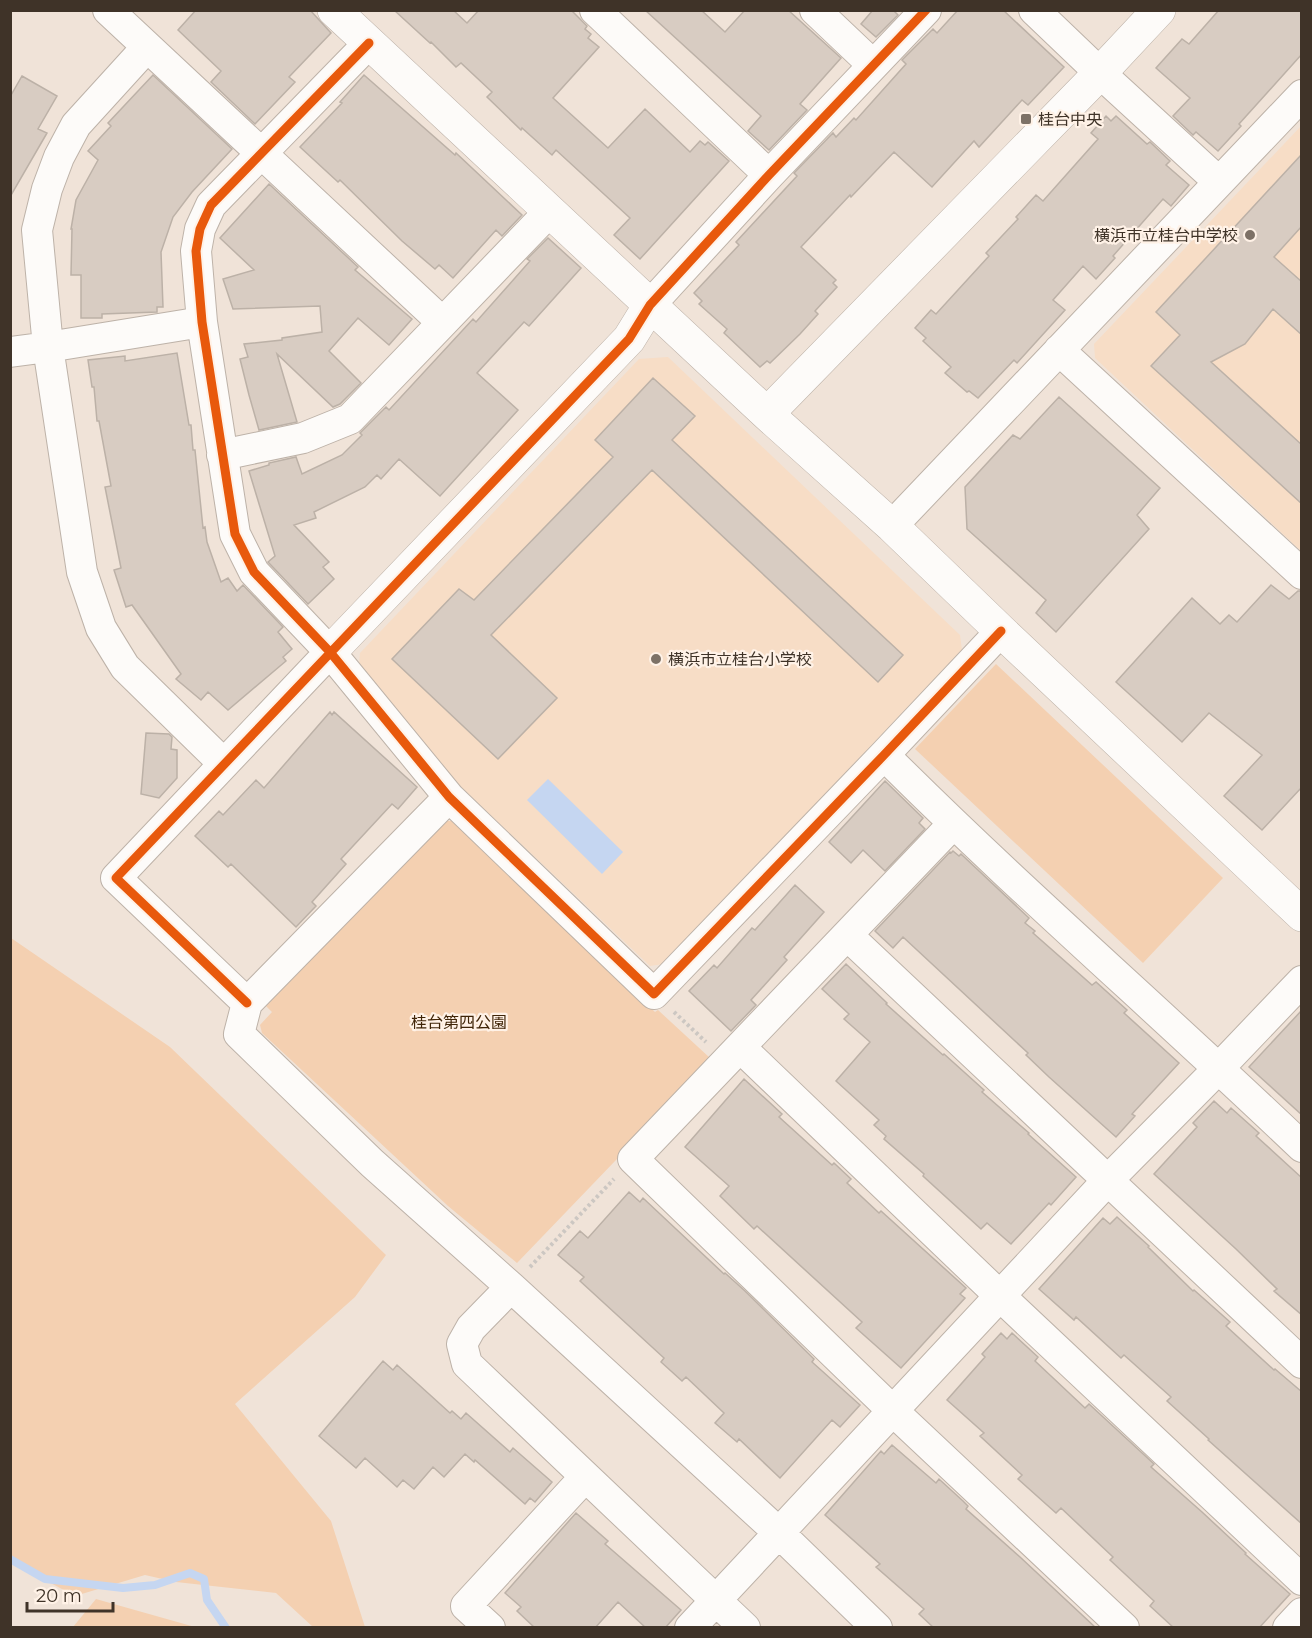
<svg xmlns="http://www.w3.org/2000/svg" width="1312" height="1638" viewBox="0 0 1312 1638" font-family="Montserrat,'Noto Sans JP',sans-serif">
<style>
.built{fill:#f7ddc6}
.green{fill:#f4d0b1}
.water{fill:#c5d6f1}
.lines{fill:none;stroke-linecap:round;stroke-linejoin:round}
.stream{stroke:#c5d6f1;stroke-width:8}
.building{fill:#d8ccc2;stroke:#bcb1a7;stroke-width:1.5}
.minor-casing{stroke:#bdb2a8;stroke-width:32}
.tertiary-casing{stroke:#bdb2a8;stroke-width:34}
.path{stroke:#ccc7c2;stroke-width:4;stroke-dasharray:3 3;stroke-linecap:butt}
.minor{stroke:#fdfbf9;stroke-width:30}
.tertiary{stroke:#fdfbf9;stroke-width:33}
.cycleway-casing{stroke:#fff2e7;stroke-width:13}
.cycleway{stroke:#e8590c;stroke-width:9}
.poi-dot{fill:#7d7166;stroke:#fff2e7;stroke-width:2}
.labels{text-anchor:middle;stroke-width:4.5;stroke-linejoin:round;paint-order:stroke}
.poi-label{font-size:16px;fill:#3f3328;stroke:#fff2e7;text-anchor:start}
.park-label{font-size:16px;fill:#402508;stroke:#fff2e7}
</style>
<rect width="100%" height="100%" fill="#f0e3d8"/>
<path class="built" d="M1301,126V551L1095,358L1094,344Z
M668,357L960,635L962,650L663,964L650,966L461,787L359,665L360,653L639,359Z"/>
<path class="green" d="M996,664L1223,878L1143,963L915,749Z
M441,821H455L655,1012L658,1010L710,1058L616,1160L517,1263L448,1206L262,1033L260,1025L272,1012L266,1006Z
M11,938L170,1047L386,1255L355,1297L235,1404L331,1521L365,1627H313L276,1593L176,1582L145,1575L75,1596L11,1562Z
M96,1599L195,1627H73Z"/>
<path class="water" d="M548,779L623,852L602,874L527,800Z"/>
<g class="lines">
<path class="stream" d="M10,1559L45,1579L123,1588L155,1585L190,1573L204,1579L207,1600L226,1628"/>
</g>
<path class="building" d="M196,10H310L331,33L289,77L295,82L255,124L211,82L221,71L178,30Z
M394,10H453L467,23L479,10H571L587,26L585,29L591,34L588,38L599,47L553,98L608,148L645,109L690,152L700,141L705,145L708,142L729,161L640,259L614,235L630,218L556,150L552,155L522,128L521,130L487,97L492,92L461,63L456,67L431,42L430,43Z
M645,10H701L725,32L745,10H788L841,58L800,104L807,110L769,150L748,131L761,116Z
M873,10H893L898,15L876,37L861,24Z
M958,10H1003L1064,67L1028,105L1022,100L979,147L974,141L932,187L894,152L851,197L850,195L801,247L836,280L833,283L837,287L815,311L818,314L800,334L770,363L767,361L760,367L724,333L727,329L699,304L702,301L694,293L739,245L736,242L797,176L794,173L833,133L836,137L854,118L856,120L906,64L902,60L933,29L937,33Z
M1219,10H1302V54L1239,124L1241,126L1218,151L1196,132L1193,135L1173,116L1190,98L1156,68L1182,39L1189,44Z
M153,75L232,149L192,192L173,217L161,252L163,307H157V312L102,314V318H81V275H71L72,229H71L76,200L98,160L88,151L111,126L108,123Z
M364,75L455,155L456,153L522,215L502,236L496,230L453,278L439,265L435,269L402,241L340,180L338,182L300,147L342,103L340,102Z
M22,76L57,96L38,129L47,133L10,197V97Z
M1106,116L1111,121L1116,116L1147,144L1150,142L1170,161L1166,165L1189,185L1171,206L1163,199L1113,256L1115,258L1096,279L1083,266L1053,300L1065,310L1017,363L1014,360L978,398L969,391L967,392L945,373L951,367L923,341L926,338L915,328L931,310L936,314L989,256L986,253L1018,219L1016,217L1036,195L1043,201L1098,139L1091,133Z
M1302,154V226L1274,257L1302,282V335L1273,309L1245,344L1211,362L1302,445V504L1151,366L1180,335L1156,312Z
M269,184L358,267L355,270L412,319L389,345L358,318L329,351L361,383L340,404L333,407L277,354L297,422L259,430L249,395L240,359L248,357L244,344L282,340V338L322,332L320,306L233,309L223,279L254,270L220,238Z
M548,238L581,268L529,326L524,322L477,373L518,410L440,496L399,459L381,479L377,475L365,487L314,512L316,518L294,525L329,562L323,567L334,579L308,604L268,562L275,556L249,471L269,465V463L296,457L302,474L342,455L362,435L360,433L386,407L389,410L473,319L476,322L530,261L527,259Z
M177,353L189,425H191L193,450H195L203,528L205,527L207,542L221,582L228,578L237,591L243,585L283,627L278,632L292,649L283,657L286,661L228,710L208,692L201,700L176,679L181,674L132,605L126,607L114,570L121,568L105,487L111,486L99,421H97L94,387H92L88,360L125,356V361Z
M653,378L695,416L672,440L903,655L878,682L652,470L491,635L557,698L498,759L392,659L459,589L474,600L613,457L595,440Z
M1059,397L1160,488L1137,515L1149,529L1056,632L1036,613L1046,600L967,529L965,487L1013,435L1020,439Z
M1271,585L1289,599L1298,591H1302V787L1262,830L1224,796L1262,755L1209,713L1182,742L1116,682L1192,598L1220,624L1229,615L1237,622Z
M330,712L332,715L334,712L417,787L398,809L392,804L341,859L346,864L312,902L316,906L296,927L231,864L228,867L195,836L219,811L223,815L256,780L264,788Z
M146,733L169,734L172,737L171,749L177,750V778L159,798L141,794Z
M885,781L923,818L919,823L925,829L885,871L863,850L851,863L829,842Z
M953,851L959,856L961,854L1029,918L1025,923L1035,931L1033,933L1092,985L1096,982L1127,1010L1124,1013L1179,1063L1132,1114L1135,1116L1116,1137L1049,1077L1026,1055L1028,1053L903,937L893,948L875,931L950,852L951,853Z
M795,885L824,912L784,957L787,960L751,1000L756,1005L731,1031L689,991L714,965L717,968L752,928L755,930Z
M846,964L887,1003L886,1004L943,1055L944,1054L984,1090L982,1092L1029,1133L1028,1134L1076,1177L1051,1205L1049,1203L1011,1244L987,1223L981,1229L923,1176L924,1174L884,1139L886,1136L874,1125L879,1120L836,1081L870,1042L844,1019L849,1014L822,989Z
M1302,1010V1115L1249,1067Z
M744,1079L782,1114L779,1117L832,1165L834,1163L851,1179L847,1183L879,1213L881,1211L966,1288L960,1294L965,1298L901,1368L856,1328L862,1322L757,1226L754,1229L720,1196L729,1186L685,1147Z
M1214,1101L1227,1113L1231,1108L1259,1133L1256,1136L1302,1178V1315L1274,1291L1277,1289L1236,1249L1154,1174L1197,1127L1193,1123Z
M629,1192L640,1202L643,1198L724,1274L725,1273L745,1291L814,1359L812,1362L860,1405L840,1427L832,1420L780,1478L739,1439L737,1442L715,1423L724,1413L686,1377L682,1381L661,1362L664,1358L580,1281L584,1277L558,1255L580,1231L588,1238Z
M1117,1217L1149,1246L1148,1247L1193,1291L1194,1290L1230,1322L1226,1326L1274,1370L1275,1369L1302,1392V1524L1208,1440L1209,1439L1167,1401L1171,1397L1124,1355L1121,1358L1076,1317L1074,1320L1039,1289L1103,1218L1110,1224Z
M1001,1333L1007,1339L1012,1333L1038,1357L1035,1361L1085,1408L1089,1404L1154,1464L1151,1467L1202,1512L1246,1553L1245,1554L1290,1594L1259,1628H1174L1150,1606L1154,1601L1110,1560L1113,1557L1061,1508L1056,1513L1018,1479L1022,1475L980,1436L984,1433L947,1400L985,1357L982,1354Z
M383,1361L393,1370L397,1365L450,1413L452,1411L461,1419L466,1413L510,1452L513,1448L552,1482L535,1502L530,1498L525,1504L475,1460L474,1462L465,1454L444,1477L433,1467L414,1489L403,1480L397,1487L365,1458L356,1468L319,1436Z
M892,1445L936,1483L939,1479L963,1501L968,1506L966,1509L1020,1557L1096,1628H934L919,1614L924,1609L876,1567L880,1564L825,1515L881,1451L884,1454Z
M576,1513L608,1541L605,1544L681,1610L665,1628H646L618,1602L595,1628H535L517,1611L521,1607L505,1593Z"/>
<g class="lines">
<defs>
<path id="minor" d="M108,10L442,322
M595,10L769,175
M815,10L873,65
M1034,10L1100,73L1219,182
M369,43L211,205L200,229L196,251L202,322L235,534L254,572L330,652L449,797L654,994L884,755L1001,631
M147,47L76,125L59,157L47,189L37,230L48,347L82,572L101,628L125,667L224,764
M650,305L769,175L926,10
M1059,350L1302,574
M10,352L48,347L202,322
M222,455L303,438L350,419L549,212
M892,526L1302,95
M884,755C1019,890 1164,1015 1302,1147
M449,797L247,1003L239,1034L372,1163L511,1287L778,1532L877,1628
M953,824L633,1159L893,1411L1124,1628
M847,935L1302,1363
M247,1003L116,878L330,652
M740,1047L1000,1296L1302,1580
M511,1287L471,1328L462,1344L467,1364L745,1628
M490,1628L466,1606L585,1477
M690,1628L1108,1180L1219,1068L1302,981
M1288,1628L1302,1613"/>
<path id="tertiary" d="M334,10L767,414L892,526L1001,631L1302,915
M767,414L1100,73L1159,10
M330,652L629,339L650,305"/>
</defs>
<use href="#minor" class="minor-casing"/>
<use href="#tertiary" class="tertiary-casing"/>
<path class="path" d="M674,1012L706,1042
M530,1267L614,1179"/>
<use href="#minor" class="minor"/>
<use href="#tertiary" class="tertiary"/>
<defs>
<path id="cycleway" d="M369,43L211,205L200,229L196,251L202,322L235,534L254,572L330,652L449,797L654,994L884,755L1001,631
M247,1003L116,878L629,339L650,305L769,175L926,10"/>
</defs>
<use href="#cycleway" class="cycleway-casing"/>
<use href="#cycleway" class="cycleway"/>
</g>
<g class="poi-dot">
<rect x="1020" y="113" width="12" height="12" rx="3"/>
<circle cx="1250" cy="235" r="6"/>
<circle cx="656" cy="659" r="6"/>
</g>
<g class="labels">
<g class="poi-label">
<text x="1038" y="125">桂台中央</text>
<text x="1238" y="241" text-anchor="end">横浜市立桂台中学校</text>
<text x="668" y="665">横浜市立桂台小学校</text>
</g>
<g class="park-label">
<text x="459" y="1028">桂台第四公園</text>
</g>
</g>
<rect width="1312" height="1638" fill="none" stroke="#3f3328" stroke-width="24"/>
<path d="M27 1602v9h86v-9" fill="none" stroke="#3f3328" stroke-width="3"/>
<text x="36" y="1602" font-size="18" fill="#3f3328" stroke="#fff2e7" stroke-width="4.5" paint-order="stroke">20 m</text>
</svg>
